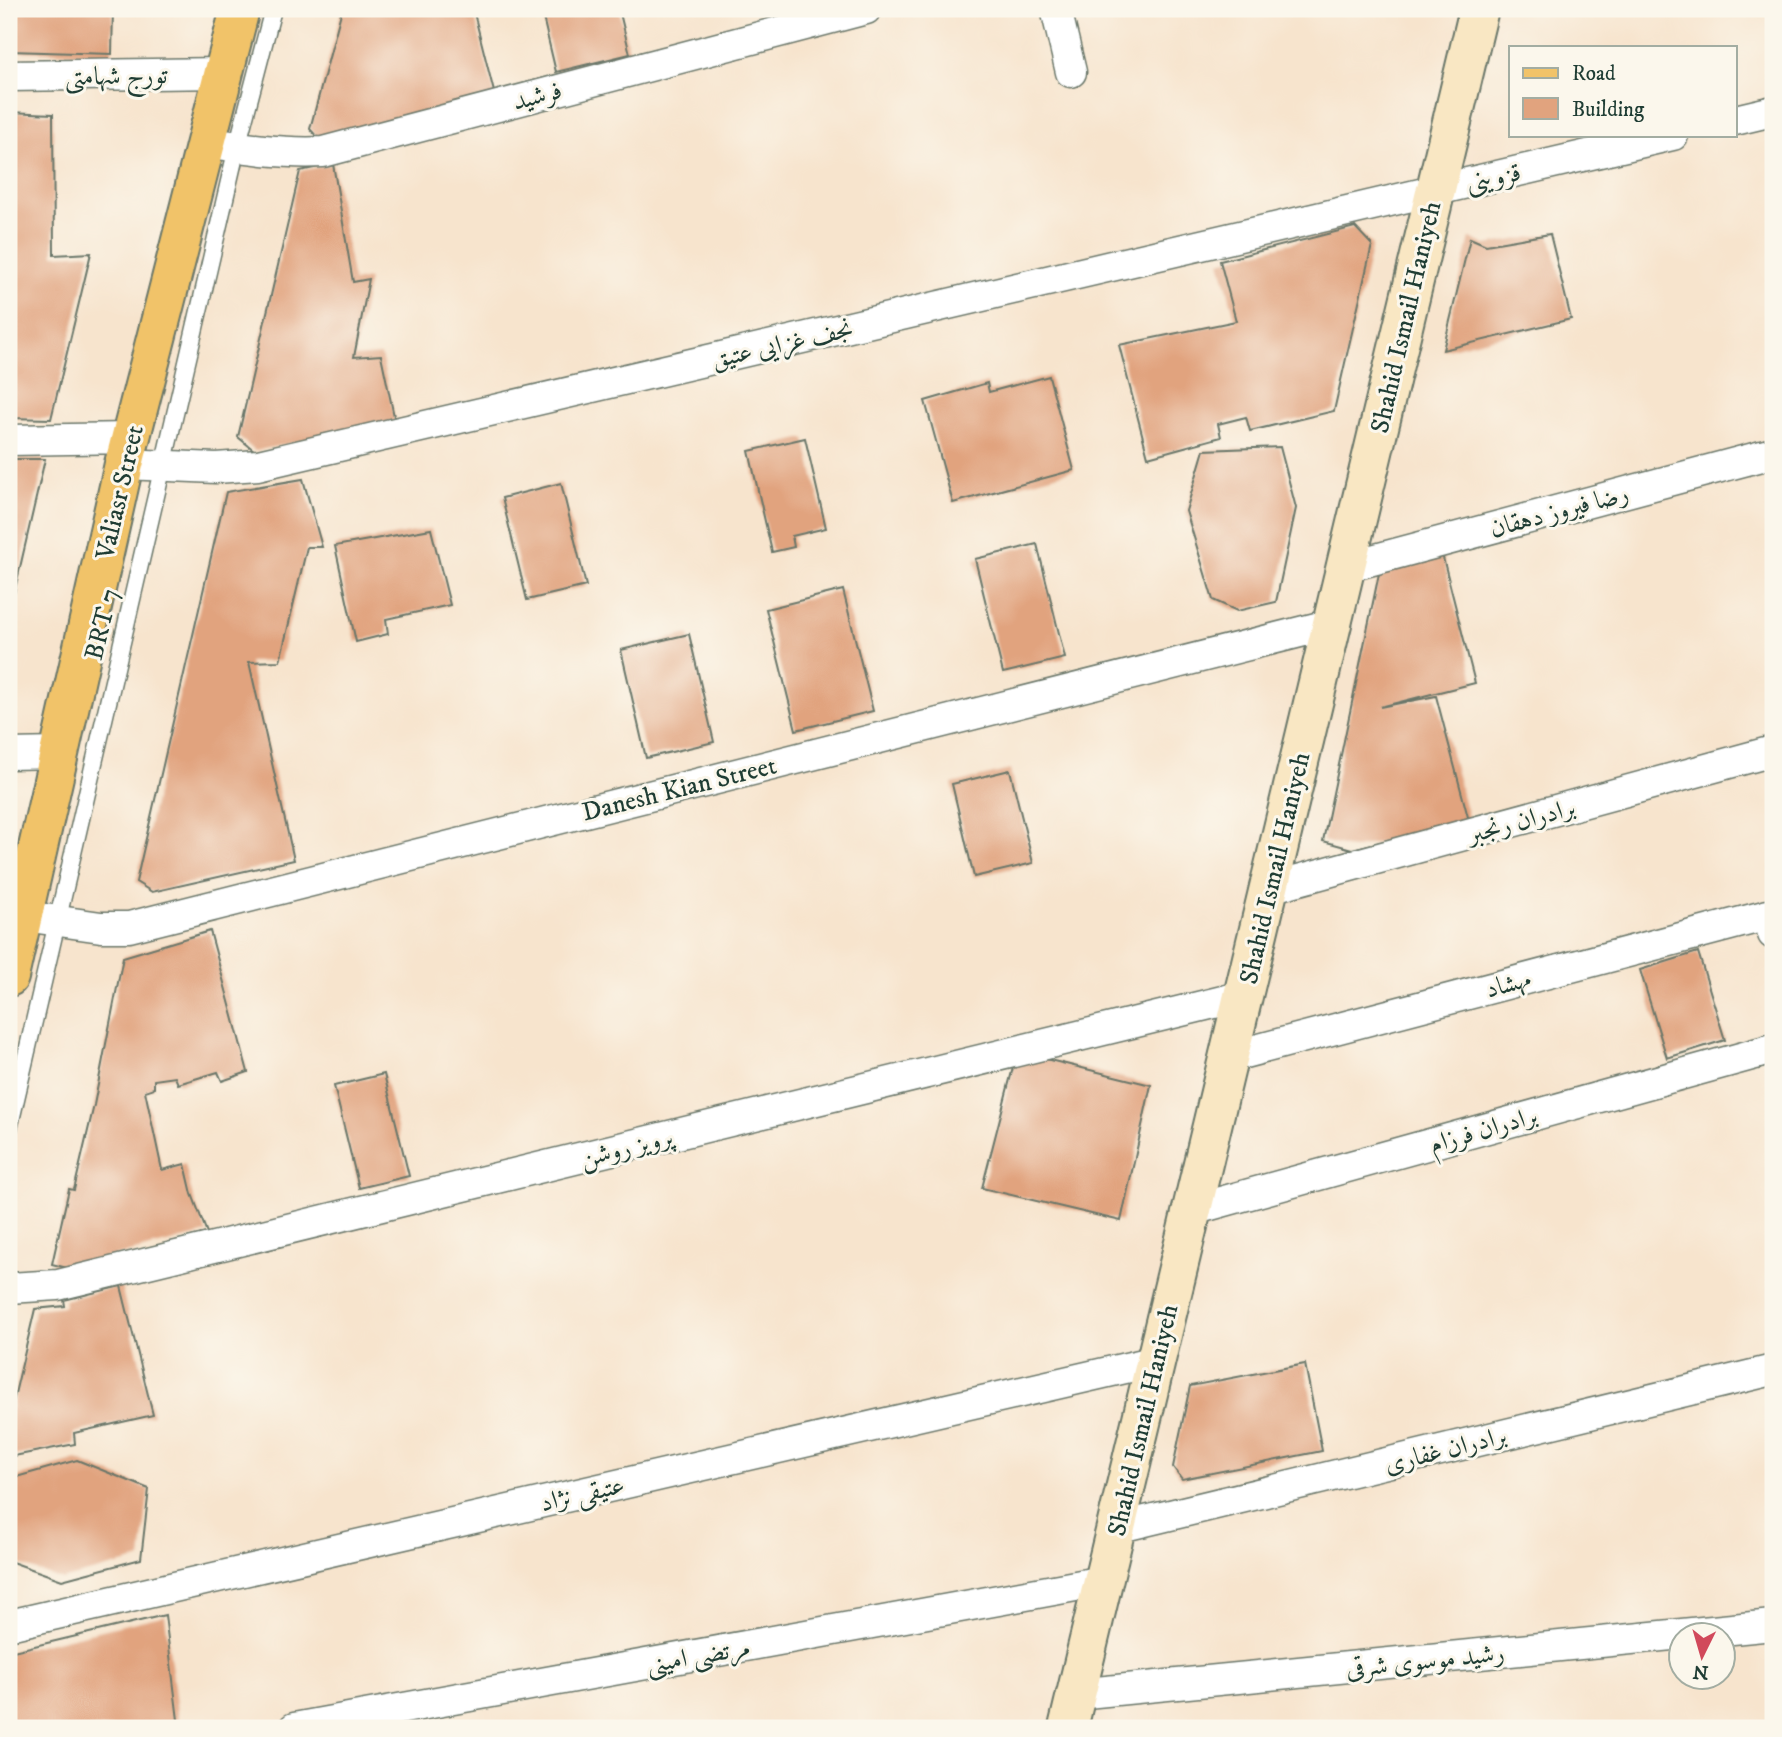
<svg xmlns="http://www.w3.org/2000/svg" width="1782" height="1737" viewBox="0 0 1782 1737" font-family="'IM FELL DW Pica',Amiri,serif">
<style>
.building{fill:#e1a37e}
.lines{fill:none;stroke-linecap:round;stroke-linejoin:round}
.service-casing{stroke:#6b776a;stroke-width:19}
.minor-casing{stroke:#6b776a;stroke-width:33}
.secondary-casing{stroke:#6b776a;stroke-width:42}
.primary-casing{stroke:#6b776a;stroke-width:42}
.service{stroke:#fff;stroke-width:16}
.minor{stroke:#fff;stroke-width:30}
.secondary{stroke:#f9e7c3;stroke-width:38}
.primary{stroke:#f1c369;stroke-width:38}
.labels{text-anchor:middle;stroke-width:6;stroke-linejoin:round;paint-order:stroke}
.street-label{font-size:26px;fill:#1f3d34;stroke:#fbf7ec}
</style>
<rect width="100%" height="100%" fill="#fbf7ec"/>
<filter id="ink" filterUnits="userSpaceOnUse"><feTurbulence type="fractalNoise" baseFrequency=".0143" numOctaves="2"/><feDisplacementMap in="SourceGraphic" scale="14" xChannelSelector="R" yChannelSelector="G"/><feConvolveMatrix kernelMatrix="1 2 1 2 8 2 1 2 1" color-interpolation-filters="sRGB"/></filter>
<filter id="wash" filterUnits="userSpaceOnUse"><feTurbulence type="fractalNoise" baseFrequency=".00686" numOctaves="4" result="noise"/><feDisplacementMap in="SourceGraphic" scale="28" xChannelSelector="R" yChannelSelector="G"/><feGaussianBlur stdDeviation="1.57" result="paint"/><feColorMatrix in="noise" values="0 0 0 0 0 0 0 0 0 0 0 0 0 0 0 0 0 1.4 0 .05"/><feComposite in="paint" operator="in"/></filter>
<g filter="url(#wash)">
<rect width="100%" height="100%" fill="#f7e4cd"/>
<g id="blocks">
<path class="building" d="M9,9H113L112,54L9,51Z
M342,9H473L495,96L318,138L310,129Z
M541,9H619L630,54L556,72Z
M9,112L53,114L54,255L91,253L51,419L9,418Z
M333,164L353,282L369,279L354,357L381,355L395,421L255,451L238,437L300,171Z
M1355,227L1372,245L1334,411L1250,431L1246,417L1218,424L1221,437L1148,457L1119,345L1236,321L1220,261Z
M1550,234L1571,319L1443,350L1470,238L1486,245Z
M1049,376L1074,470L953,503L925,401L987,383L989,392Z
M805,438L826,528L792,536L794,547L772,552L749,451Z
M1280,447L1296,508L1276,602L1237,611L1213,600L1186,511L1204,450Z
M9,459H45L10,611L9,610Z
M303,479L322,547H307L280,661L249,662L294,860L152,892L136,882L226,492Z
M561,483L586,586L527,600L502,498Z
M431,529L450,605L386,619L388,634L356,642L335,546Z
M1037,544L1065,658L1003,673L975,559Z
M1441,550L1475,683L1380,707L1436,696L1469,821L1352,849L1323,841L1381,564Z
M843,590L873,711L796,730L766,609Z
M689,634L714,742L646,758L621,650Z
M1010,770L1033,863L974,877L952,784Z
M210,931L248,1072L222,1081L218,1072L178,1084L175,1077L154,1080V1088L145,1091L162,1170L185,1164L192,1194L207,1233L67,1268L52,1264L69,1189L74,1190L94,1105L123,957Z
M1698,952L1725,1040L1667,1058L1640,970Z
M1017,1052L1151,1085L1121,1221L982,1188Z
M384,1074L409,1176L359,1188L334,1086Z
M121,1286L153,1415L74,1433L75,1444L9,1457V1419L35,1309L65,1306L64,1300Z
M1305,1364L1322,1451L1182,1479L1173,1467L1190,1386Z
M77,1460L149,1489L141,1559L62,1580L9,1561V1479Z
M165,1615L179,1728H9V1652Z"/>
</g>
</g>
<g filter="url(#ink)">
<use href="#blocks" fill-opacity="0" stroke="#6b776a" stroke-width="2"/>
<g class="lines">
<defs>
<path id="service" d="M9,1129L237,147L273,9"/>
<path id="minor" d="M1056,9L1071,72
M9,76L223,73
M1735,120L1773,111
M205,142C244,148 283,154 323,152L866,9
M9,440L131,438
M124,464L216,468L258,465L1673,135
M1346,567L1773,453
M9,754L59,753
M1269,888L1773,751
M24,916L101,927H129L1332,624
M1229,1057L1768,915L1773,934
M1192,1210L1773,1049
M9,1288L58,1285L1243,996
M1116,1528L1773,1370
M9,1625L1156,1361
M1076,1694L1773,1625
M294,1728L1103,1581"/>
<path id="secondary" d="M1068,1728L1479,9"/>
<path id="primary" d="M9,977L124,464L240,9"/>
</defs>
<use href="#service" class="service-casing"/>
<use href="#minor" class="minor-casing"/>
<use href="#secondary" class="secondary-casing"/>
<use href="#primary" class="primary-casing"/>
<use href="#service" class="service"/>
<use href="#minor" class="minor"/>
<use href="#secondary" class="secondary"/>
<use href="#primary" class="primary"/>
</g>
</g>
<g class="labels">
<g class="street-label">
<text transform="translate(116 75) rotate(-1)" y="9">تورج شهامتی</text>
<text transform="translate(537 95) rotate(-15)" y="9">فرشید</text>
<text transform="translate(1493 177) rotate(-13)" y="9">قزوینی</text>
<text transform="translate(1405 317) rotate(-77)" y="9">Shahid Ismail Haniyeh</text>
<text transform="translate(782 343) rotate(-13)" y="9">نجف غزایی عتیق</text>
<text transform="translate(119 492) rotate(-77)" y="9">Valiasr Street</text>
<text transform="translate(1559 510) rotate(-15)" y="9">رضا فیروز دهقان</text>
<text transform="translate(101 624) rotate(-76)" y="9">BRT 7</text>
<text transform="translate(679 788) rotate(-14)" y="9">Danesh Kian Street</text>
<text transform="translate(1521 820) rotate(-15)" y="9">برادران رنجبر</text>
<text transform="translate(1274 868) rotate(-77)" y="9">Shahid Ismail Haniyeh</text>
<text transform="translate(1508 983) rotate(-15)" y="9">مهشاد</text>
<text transform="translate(1483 1129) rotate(-16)" y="9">برادران فرزام</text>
<text transform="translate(626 1147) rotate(-14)" y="9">پرویز روشن</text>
<text transform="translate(1142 1420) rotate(-77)" y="9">Shahid Ismail Haniyeh</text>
<text transform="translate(1445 1449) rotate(-14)" y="9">برادران غفاری</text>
<text transform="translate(582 1493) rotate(-13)" y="9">عتیقی نژاد</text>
<text transform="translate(698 1655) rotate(-10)" y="9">مرتضی امینی</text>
<text transform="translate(1425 1660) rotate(-6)" y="9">رشید موسوی شرقی</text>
</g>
</g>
<rect width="1782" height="1737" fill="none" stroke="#fbf7ec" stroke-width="35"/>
<rect x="1509" y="46" width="228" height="91" fill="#fbf7ec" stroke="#a3ada2" stroke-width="2"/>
<rect x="1523" y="68" width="35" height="10" fill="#f1c369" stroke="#a3ada2" stroke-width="2"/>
<text x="1572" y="80" font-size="21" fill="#1f3d34">Road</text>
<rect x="1523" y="98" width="35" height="21" fill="#e1a37e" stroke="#a3ada2" stroke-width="2"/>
<text x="1572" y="116" font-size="21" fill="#1f3d34">Building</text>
<g transform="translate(1702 1656) rotate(185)"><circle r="33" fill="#fbf7ec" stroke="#a3ada2" stroke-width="2"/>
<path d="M0-5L12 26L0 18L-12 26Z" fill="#d1495b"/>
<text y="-10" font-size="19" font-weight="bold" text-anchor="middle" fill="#1f3d34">N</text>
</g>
</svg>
